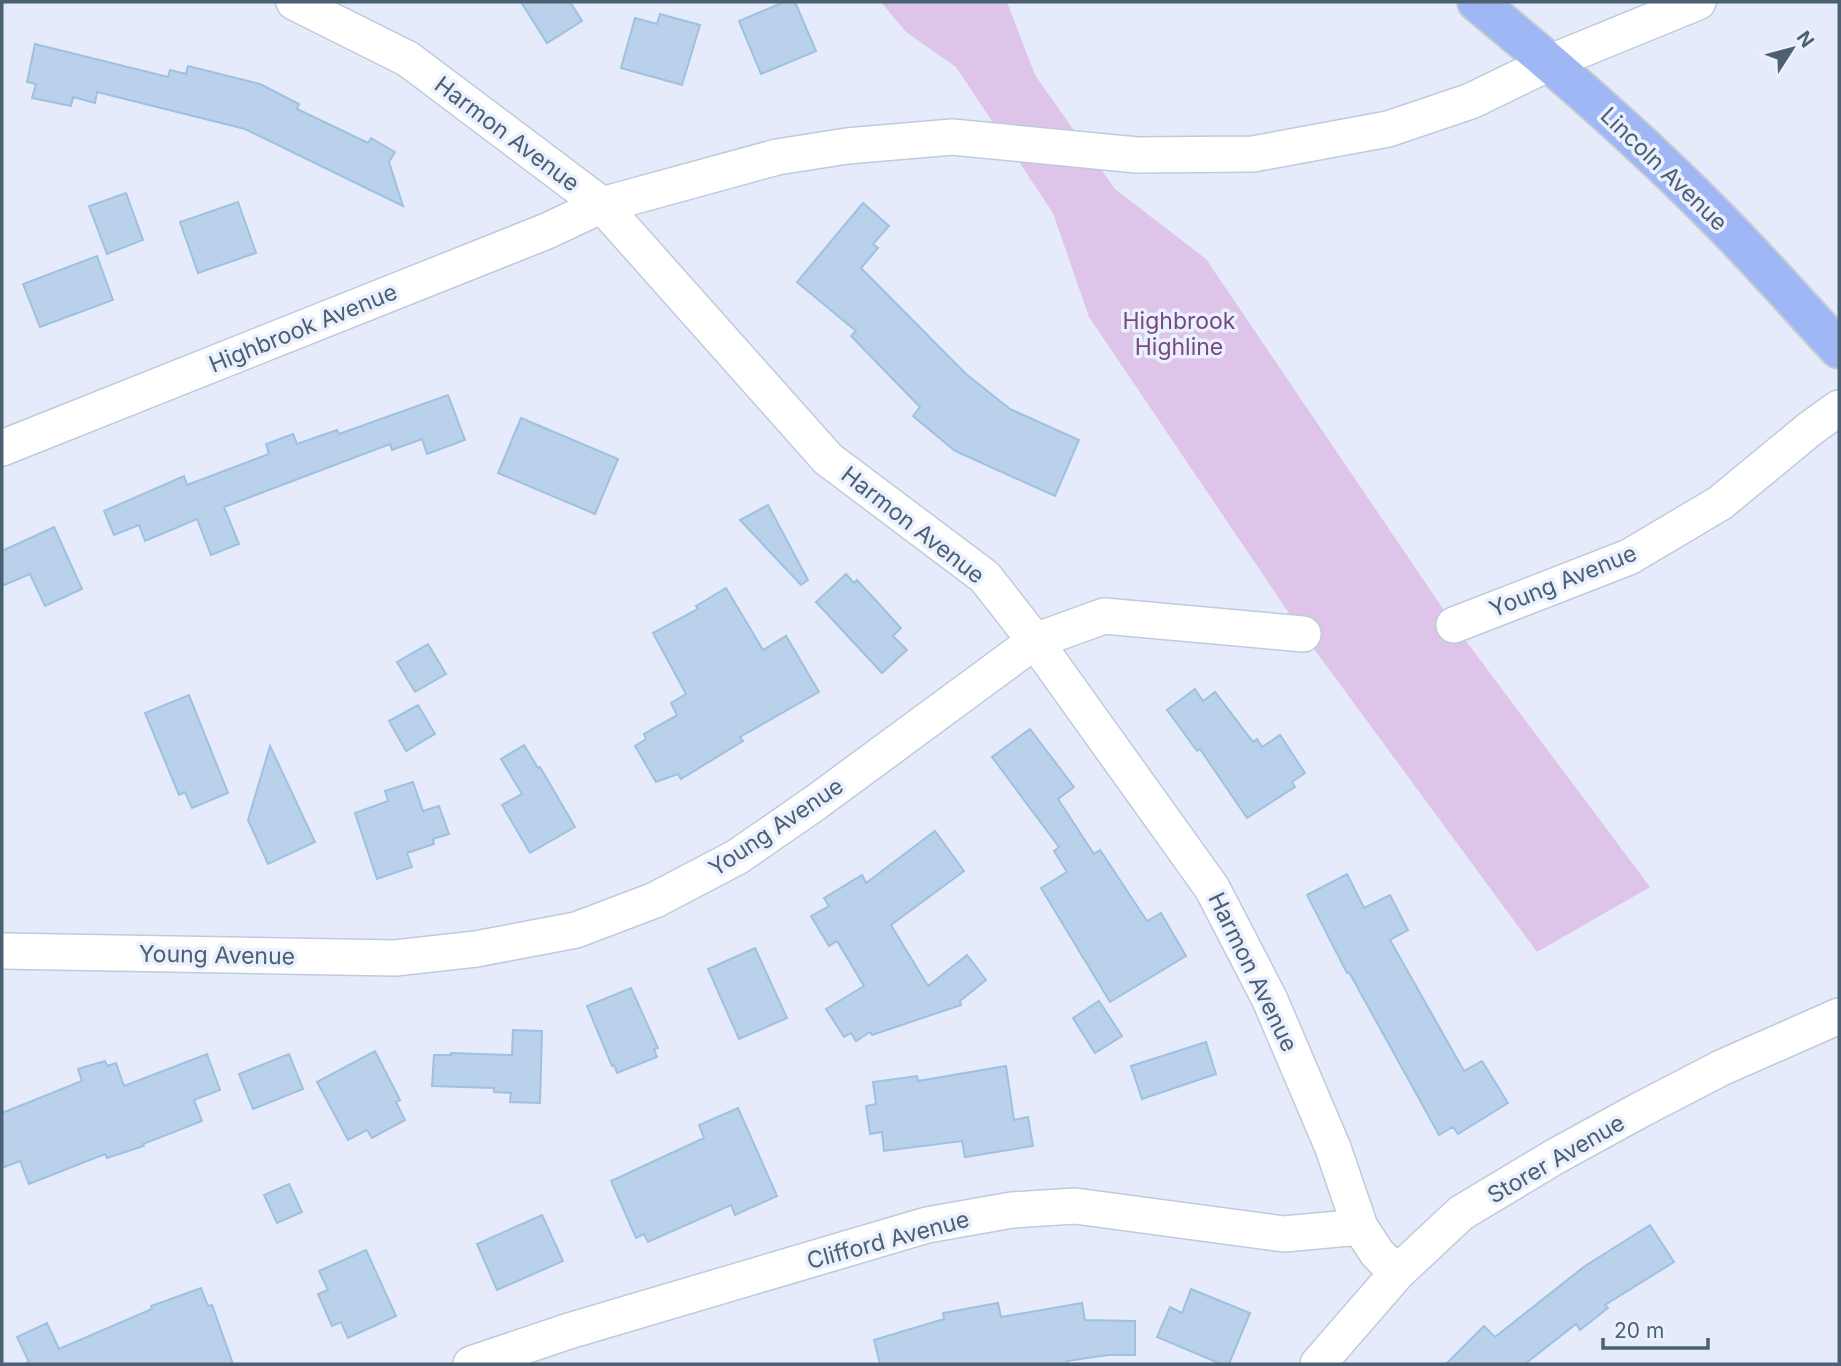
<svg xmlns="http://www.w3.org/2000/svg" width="1841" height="1366" viewBox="0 0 1841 1366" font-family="Inter,sans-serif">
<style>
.green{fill:#ddc4e8}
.building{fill:#b9d1ea;stroke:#9fc1e1;stroke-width:2}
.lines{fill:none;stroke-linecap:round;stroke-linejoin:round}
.street-casing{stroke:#becbdc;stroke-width:38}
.primary-casing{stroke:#c5ccd2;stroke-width:42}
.street{stroke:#fff;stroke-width:35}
.primary{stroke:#a0b7f6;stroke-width:38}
.labels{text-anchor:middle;stroke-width:7;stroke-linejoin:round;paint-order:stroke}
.street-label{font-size:23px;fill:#4b6072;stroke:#ebf0fe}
.park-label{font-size:23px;fill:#784a83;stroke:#ebf0fe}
</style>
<rect width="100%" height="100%" fill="#e5ebfb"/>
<path class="green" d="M881,2H1007L1035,75L1115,189L1206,259L1454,625L1650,887L1537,952L1303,634L1089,317L1053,213L956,67L906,32Z"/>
<path class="building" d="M521,2H570L582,21L547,43Z
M784,2H795L816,51L761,74L739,21Z
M660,14L700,25L682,85L621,68L635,18L657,24Z
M35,44L168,77L170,70L186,74L188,66L260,84L299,104L297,109L368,143L371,138L395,152L389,162L403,206L245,129L97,92L95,103L73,97L71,106L32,98L36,84L27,82Z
M126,193L143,240L107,254L89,206Z
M238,202L256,253L198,273L180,222Z
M863,203L889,226L873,244L878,248L861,268L966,374L1010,409L1079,440L1055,496L955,451L913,416L920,407L851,336L856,331L797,282Z
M97,256L113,300L40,327L23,284Z
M448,395L465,440L427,454L422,439L392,450L390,444L224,507L239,544L211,555L197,519L145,541L139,525L114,535L104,511L184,476L187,485L269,454L266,444L293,434L297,444L337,430L339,434Z
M521,418L618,459L595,514L498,473Z
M768,505L808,580L801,585L740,520Z
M54,527L82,589L45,606L30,574L2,586V551Z
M846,574L854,583L857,580L901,628L893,636L907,650L882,673L816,602Z
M726,588L763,650L786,636L819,692L740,737L743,741L681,779L678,774L656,782L635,746L646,739L644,734L677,715L671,703L686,694L653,633L698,609L696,606Z
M428,644L446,674L415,692L397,662Z
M1195,689L1203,701L1215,692L1253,742L1257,739L1262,747L1280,735L1305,773L1292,782L1295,787L1247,818L1200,749L1197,751L1167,710Z
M189,695L228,793L192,808L185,792L179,795L145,713Z
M418,705L435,734L406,751L389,721Z
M1030,729L1074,787L1058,799L1094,854L1100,850L1147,921L1161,913L1186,956L1110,1002L1041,888L1067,872L1054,851L1059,847L992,757Z
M524,745L538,768L540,767L575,827L530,853L502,805L522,794L501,759Z
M270,746L315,842L268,864L248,820Z
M413,782L423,811L439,806L449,834L433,839L434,844L407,853L412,867L377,879L355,813L388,801L385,791Z
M935,831L964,871L891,925L928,986L967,955L986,980L960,1001L961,1005L872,1035L870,1032L856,1041L851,1033L844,1037L826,1009L864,986L837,941L829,946L811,916L829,906L824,898L862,875L866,883Z
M1347,874L1364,908L1390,895L1408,930L1390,940L1464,1071L1482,1061L1508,1103L1458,1134L1453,1127L1439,1135L1349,972L1347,973L1307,895Z
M755,948L787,1018L739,1039L708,969Z
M631,988L658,1048L654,1049L657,1057L617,1073L614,1065L612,1066L587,1006Z
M1099,1001L1122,1036L1095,1053L1073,1018Z
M513,1030L542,1031L540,1103L510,1102L511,1093L494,1092V1088L432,1086L434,1055H451V1053L512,1055Z
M1206,1042L1216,1074L1142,1099L1131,1066Z
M375,1051L400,1100L396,1102L405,1120L372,1138L367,1130L348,1140L317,1082Z
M207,1054L220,1090L194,1100L202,1121L143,1144L144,1146L107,1158L105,1154L29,1184L20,1161L2,1168V1113L82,1081L78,1069L105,1061L107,1066L116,1063L124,1086Z
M289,1054L303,1089L253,1109L239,1074Z
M1006,1066L1014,1120L1028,1117L1033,1146L965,1157L962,1141L884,1151L882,1132L870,1134L866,1106L876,1104L873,1082L917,1076L918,1081Z
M738,1108L777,1196L735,1215L731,1205L648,1242L644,1234L636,1238L611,1181L704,1138L699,1125Z
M289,1184L302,1212L277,1223L264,1195Z
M542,1215L563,1261L497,1290L477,1244Z
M1650,1225L1674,1262L1605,1305L1608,1308L1580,1330L1576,1324L1525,1364H1446L1484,1326L1495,1337L1585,1266Z
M366,1250L396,1316L348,1338L341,1322L332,1326L318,1294L328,1290L319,1271Z
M201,1288L208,1306L212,1305L233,1364H24L29,1362L17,1337L47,1323L59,1349L152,1309L151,1306Z
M1191,1289L1250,1313L1229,1364H1221L1157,1337L1170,1307L1182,1313Z
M998,1303L1001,1317L1082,1303L1085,1320L1135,1321V1355H1108L1067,1361L1068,1364H880L874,1340L944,1319L943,1313Z"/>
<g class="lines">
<defs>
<path id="street" d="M294,2L408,59L602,205L828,459L985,577L1035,641L1212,888L1270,1000L1333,1148L1360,1227L1377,1253L1397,1273
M2,448L547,231L602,205L777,157L847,146L952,137L1137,155L1253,154L1388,129L1471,101L1551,62L1698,2
M1454,625L1629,557L1720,503L1811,428L1839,408
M2,951L395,958L476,949L576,930L655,900L737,857L815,803L1035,641L1104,616L1303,634
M471,1364L569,1331L927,1225L1012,1210L1075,1206L1284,1234L1360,1227
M1318,1364L1397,1273L1461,1213L1556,1156L1640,1110L1721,1068L1839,1016"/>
<path id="primary" d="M1477,2C1560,70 1640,140 1715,216C1758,259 1798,305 1839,349"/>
</defs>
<use href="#street" class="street-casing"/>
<use href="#primary" class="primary-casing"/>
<use href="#street" class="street"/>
<use href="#primary" class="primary"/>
</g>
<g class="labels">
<g class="street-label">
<text transform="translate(507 134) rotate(37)" y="8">Harmon Avenue</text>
<text transform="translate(1664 169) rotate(44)" y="8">Lincoln Avenue</text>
<text transform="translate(303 328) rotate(-22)" y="8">Highbrook Avenue</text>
<text transform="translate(913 525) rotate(38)" y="8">Harmon Avenue</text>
<text transform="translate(1563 581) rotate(-22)" y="8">Young Avenue</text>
<text transform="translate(776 827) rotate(-34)" y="8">Young Avenue</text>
<text transform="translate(217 955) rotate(1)" y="8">Young Avenue</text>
<text transform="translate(1253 972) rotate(64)" y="8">Harmon Avenue</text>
<text transform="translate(1556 1159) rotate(-30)" y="8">Storer Avenue</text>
<text transform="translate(888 1240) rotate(-15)" y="8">Clifford Avenue</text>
</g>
<g class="park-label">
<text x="1179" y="329">Highbrook<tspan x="1179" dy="26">Highline</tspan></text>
</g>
</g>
<rect width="1841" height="1366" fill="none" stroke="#4b6072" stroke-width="7"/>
<g transform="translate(1792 49) rotate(54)" stroke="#ebf0fe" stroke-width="5" paint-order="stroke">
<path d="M0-5L12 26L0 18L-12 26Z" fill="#4b6072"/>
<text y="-10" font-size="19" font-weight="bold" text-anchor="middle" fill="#4b6072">N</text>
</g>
<path d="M1603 1338v10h105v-10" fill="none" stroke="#4b6072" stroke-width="3.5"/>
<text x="1614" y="1338" font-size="21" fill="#4b6072" stroke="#ebf0fe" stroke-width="5" paint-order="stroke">20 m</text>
</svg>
